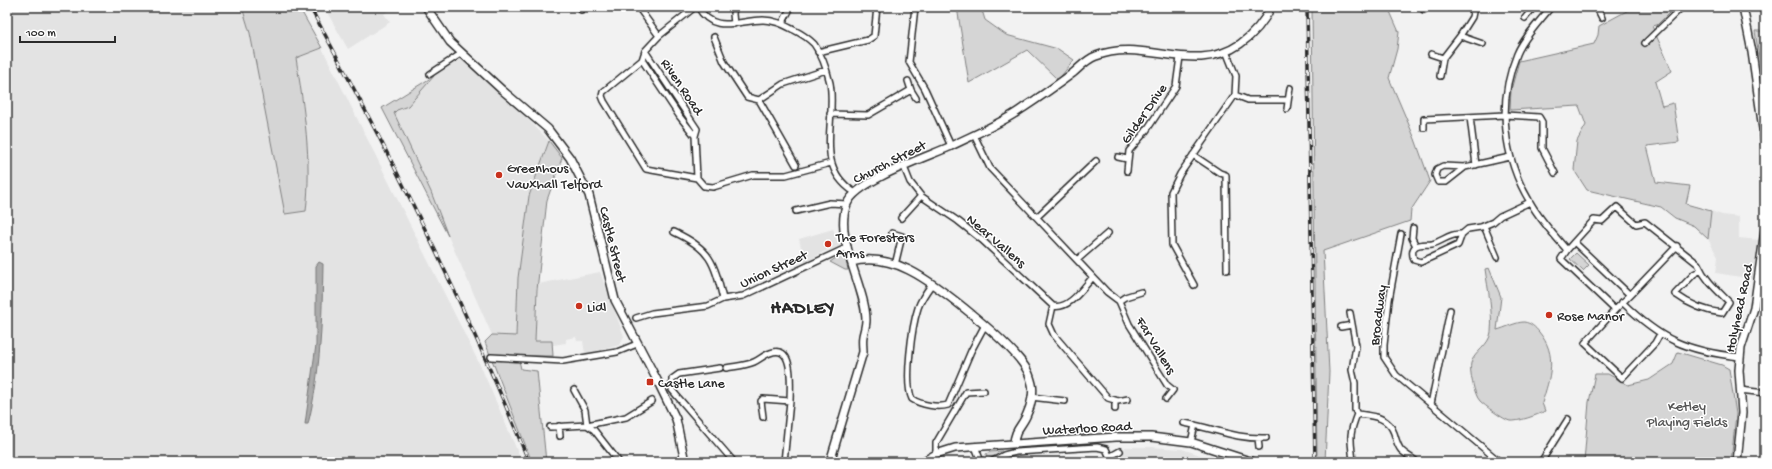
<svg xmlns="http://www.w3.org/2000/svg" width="1772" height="469" viewBox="0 0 1772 469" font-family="'Gochi Hand',sans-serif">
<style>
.built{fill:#e3e3e3}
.green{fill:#d5d5d5;stroke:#808080}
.water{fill:#ababab;stroke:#787878}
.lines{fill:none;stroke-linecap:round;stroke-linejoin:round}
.street-casing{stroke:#2b2b2b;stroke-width:8}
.secondary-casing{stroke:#2b2b2b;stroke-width:10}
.street{stroke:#fff;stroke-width:5}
.secondary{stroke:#fff;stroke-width:7}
.rail-casing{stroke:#2b2b2b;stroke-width:3.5}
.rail{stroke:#fff;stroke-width:2;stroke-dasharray:6;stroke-linecap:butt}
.poi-dot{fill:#c8321e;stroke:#fff;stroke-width:1.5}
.labels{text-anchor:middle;stroke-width:3;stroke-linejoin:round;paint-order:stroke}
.street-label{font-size:14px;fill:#2b2b2b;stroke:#fff}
.poi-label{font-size:14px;fill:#2b2b2b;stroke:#fff;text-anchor:start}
.park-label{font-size:14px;fill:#565656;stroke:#fff}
.district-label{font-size:18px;font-weight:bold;letter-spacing:1px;fill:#2b2b2b;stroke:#fff}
</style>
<rect width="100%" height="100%" fill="#f2f2f2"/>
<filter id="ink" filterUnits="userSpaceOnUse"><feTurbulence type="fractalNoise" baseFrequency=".025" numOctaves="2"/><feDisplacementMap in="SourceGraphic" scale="8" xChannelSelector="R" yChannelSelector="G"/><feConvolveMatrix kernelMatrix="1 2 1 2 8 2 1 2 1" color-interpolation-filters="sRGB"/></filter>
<g filter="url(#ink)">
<path class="built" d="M7,7H242L250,33L305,118L296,58L322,48L482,369L522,462H7Z
M324,7H395L384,14L390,22L348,49Z
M461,59L499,94L515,106L549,141L529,196L518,278L516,336L492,335L448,236L431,192L394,113L397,110L408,106L434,76Z
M1711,211L1722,215L1739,217V238L1759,240L1753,279L1716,273L1718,257L1708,239Z
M833,229L840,246L823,252L805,263L799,239Z
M600,272L624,336L620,345L585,354L583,341H577L576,337L566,339V343L553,345L552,341L535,342L538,284Z
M1125,447H1151L1182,449L1206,457V462H1121Z"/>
<path class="green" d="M242,7H299L322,48L296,58C304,109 312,160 306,211L285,214L250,33Z
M957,7H981L985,20L1006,35L1058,49L1074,60L1058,80L1027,50L969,83Z
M1312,7H1388L1399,32L1397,49L1389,78L1415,139L1430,181L1411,210L1410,221L1323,251L1329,372L1325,462H1317Z
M1634,7H1675L1657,25L1652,26L1672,71L1655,82L1662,106L1673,103L1679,142L1647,146L1656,182L1690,186L1686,204L1711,211L1708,239L1694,226L1675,218L1661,207L1587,190L1574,170L1577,141L1586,125L1579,106L1510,110L1511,90L1519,61L1594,44L1598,35L1599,26Z
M1755,31H1765V96Z
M434,76L408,106L397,110L394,113L431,192L448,236L382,108Z
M549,141L562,158L547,200L537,290L535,341H552L553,356H518L521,369L537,371L546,462H532L485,342L492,335L516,336L518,278L529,196Z
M1576,253L1589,265L1583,271L1570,259Z
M839,256H842L846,260L848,270H845L830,262Z
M1489,268L1501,297L1497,330C1505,328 1516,322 1524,322C1531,323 1535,327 1539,332C1558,355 1550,377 1542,403L1545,411C1538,415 1518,422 1510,421C1504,420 1484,405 1480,401C1474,395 1469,370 1471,363C1475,351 1489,346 1491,332C1493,311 1488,290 1485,269Z
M1678,352L1722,365L1729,369L1736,414L1731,462L1711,460L1708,462H1584L1589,402L1595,374H1608L1628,385L1649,380L1673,364Z
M1002,451V453L991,460H986V454L990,452Z"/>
<path class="water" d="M319,262L323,264C322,318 321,372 308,424H305L316,345V266Z"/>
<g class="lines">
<defs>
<path id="street" d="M580,7L581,10
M638,7L659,36
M695,7L659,36L645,51L642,60L603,92L602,96L604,101L646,169L697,178L704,186L713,187L753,175H786L831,163
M698,7C714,35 738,20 763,20C775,20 784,25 794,30C802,34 808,38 814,44C822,55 827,70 830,83C837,122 813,165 854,192
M734,7L733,14L734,24
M915,7L909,62L925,89L951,146
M1551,7C1540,21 1524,37 1517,54C1497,102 1503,158 1530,202C1540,220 1554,235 1567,250L1574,242L1630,295L1615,310L1561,259L1567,250
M1599,7L1597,8L1602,18
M1424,10L1425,7
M1525,18L1534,7
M782,24L791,7
M1460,36L1483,44
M714,37L724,62L747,97L759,100L783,84L826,70
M1645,43L1682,7
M645,51L697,129L695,136
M818,52L868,40L874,36L877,7
M1431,54L1443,58
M642,60L680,117L695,136L697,178
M430,74L462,53
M1440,76L1443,58L1460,36L1472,17L1474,7
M911,90L916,98
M1235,95L1248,100H1288
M759,100L796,165
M1287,109L1290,88
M830,114L868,115L911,90L908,81
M1470,117L1476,165
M1424,128V119L1505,115L1539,117L1542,122V148L1555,173
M974,135L990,168L1107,292L1119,301L1129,324L1167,385L1173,390L1166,399
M1193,155L1220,173L1226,175L1227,270
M1118,157L1127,159
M904,167L910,182L921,196L958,221L982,240L1053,306C1069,310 1083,288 1093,277
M1465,167L1446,182H1438L1435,175L1437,169L1443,166L1465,167L1510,157
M1127,171L1129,151L1146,131L1176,86L1180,57
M796,211L830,203L847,204
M1037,217L1096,161
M901,218L921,196
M1484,226L1497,257
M1413,228L1412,238L1416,246
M674,232C711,249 714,262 723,299
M892,233L902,236L895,265
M1401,234L1389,300L1384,345V357L1396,375L1500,462
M1462,234C1450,233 1443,241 1432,244C1427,245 1417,243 1414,248C1411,252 1413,256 1414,260L1421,262L1458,245L1462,234L1468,229L1481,227L1493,222L1500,216L1530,202
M1574,242L1594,220L1602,221L1617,207L1636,224L1645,222L1698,264C1705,280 1717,290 1729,302L1722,313C1704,311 1690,305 1675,294L1694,274L1701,270
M1077,260L1108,233
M932,284C926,292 921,299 918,308C912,326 904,383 912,399C921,405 938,408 948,405L971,351L985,325
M1194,285L1172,245L1171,192L1180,174L1235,95L1236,76L1226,51
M1630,295L1677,246
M1119,301L1125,297L1141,292
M1622,302C1661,340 1686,351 1740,357
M1053,306L1049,324L1054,335L1108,398L1118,401L1128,399
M1615,310L1585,343L1622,378L1655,343L1660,334
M1350,313L1356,346L1352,370L1355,383V410L1357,414C1372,416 1388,416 1394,433C1396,439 1397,445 1401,450C1406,455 1412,458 1417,462
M636,318L652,313L708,306L723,299L743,296L848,247
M1341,327L1352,325
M491,357L563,361L617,352L637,344
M720,368L679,374L672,379V390L677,396L734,462
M726,368C735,366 745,366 754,362C759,360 764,355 770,353C795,343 790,387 790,401L763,399L761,401L763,417
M574,390L585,410L587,425L626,417L652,401
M1740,390L1765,393
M1031,397L1065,401
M1431,404L1450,310
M1115,409V400
M1184,423C1215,428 1233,439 1266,438
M559,426L560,436
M550,427L587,425L594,430L619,462
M1258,438L1259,447
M1191,442L1195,425
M975,446L981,462
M936,454V443L966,392L984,391
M1111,456L1120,451
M784,462L790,401
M991,462L1004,455L1016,452L1097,447L1106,449L1112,462
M1353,462C1351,439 1348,437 1357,414
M1541,462L1568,419"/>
<path id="secondary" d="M426,7L450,42L502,90L548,129L570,158L589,195L615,300L657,380L676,419L685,462
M1743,7L1752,52L1765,143
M851,262C871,257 891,261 909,270C937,284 1016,346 1028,372C1030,376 1031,380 1032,384C1034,392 1031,406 1027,414C1023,425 1014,430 1014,444
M830,462L863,352C863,347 862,341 863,336C864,331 866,326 866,320C866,288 833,237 847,204C856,181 924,158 949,147C973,135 1001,124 1023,108C1040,97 1057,85 1073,73C1080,67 1087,59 1096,56C1144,37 1194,76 1240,44C1254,34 1264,22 1271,7
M922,462L936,454L955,448L1116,437H1151L1191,442L1253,462
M1737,462L1742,413L1739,370L1741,348L1754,308L1765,230"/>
</defs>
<use href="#street" class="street-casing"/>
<use href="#secondary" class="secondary-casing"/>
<use href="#street" class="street"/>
<use href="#secondary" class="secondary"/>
<defs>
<path id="rail" d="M310,7C391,155 466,306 529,462
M1307,7L1315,462"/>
</defs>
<use href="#rail" class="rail-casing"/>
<use href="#rail" class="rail"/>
</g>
</g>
<g class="poi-dot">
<circle cx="499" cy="175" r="4"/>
<circle cx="828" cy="244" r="4"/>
<circle cx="579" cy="306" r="4"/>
<circle cx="1549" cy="315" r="4"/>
<rect x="646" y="378" width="8" height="8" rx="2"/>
</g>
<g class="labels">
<g class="street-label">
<text transform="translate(683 86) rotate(56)" y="5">Riven Road</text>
<text transform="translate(1143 113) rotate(-55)" y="5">Gilder Drive</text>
<text transform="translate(889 161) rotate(-27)" y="5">Church Street</text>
<text transform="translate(997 240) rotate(41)" y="5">Near Vallens</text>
<text transform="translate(614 244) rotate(76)" y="5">Castle Street</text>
<text transform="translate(773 268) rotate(-25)" y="5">Union Street</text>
<text transform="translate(1738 308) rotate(-78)" y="5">Holyhead Road</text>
<text transform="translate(1377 315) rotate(-83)" y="5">Broadway</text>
<text transform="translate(1157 345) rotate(59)" y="5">Far Vallens</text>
<text transform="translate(1087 427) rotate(-3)" y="5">Waterloo Road</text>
</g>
<g class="poi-label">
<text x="507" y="172">Greenhous<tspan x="507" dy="16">Vauxhall Telford</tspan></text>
<text x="836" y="241">The Foresters<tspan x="836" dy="16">Arms</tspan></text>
<text x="587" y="311">Lidl</text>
<text x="1557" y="320">Rose Manor</text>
<text x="658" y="387">Castle Lane</text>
</g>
<g class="park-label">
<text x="1687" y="410">Ketley<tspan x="1687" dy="16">Playing Fields</tspan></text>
</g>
<g class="district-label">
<text x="803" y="313">HADLEY</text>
</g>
</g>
<rect width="1772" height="469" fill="none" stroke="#fff" stroke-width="24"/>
<rect x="12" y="12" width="1748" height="445" fill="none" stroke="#2b2b2b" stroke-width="1.5" filter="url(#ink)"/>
<path d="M20 36v6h95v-6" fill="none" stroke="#2b2b2b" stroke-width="2"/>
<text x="26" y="36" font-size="12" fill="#2b2b2b" stroke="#ffffff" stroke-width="3" paint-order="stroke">100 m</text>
</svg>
